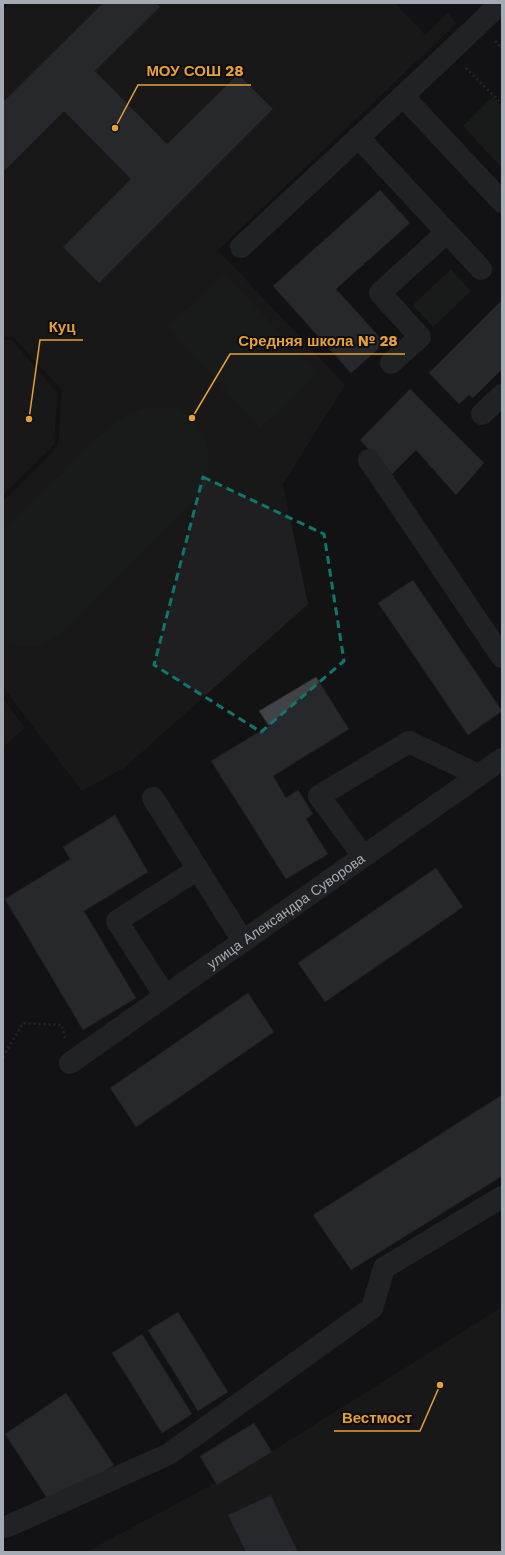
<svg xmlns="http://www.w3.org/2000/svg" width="505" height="1555" viewBox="0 0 505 1555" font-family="'Work Sans',sans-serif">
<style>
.built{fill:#1f1f21}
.green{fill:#1f2720}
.building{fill:#424347;stroke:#2d2d30}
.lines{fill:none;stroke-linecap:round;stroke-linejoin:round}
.path{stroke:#3a3c40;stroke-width:2.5;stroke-dasharray:2 3;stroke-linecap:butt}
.minor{stroke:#343539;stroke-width:22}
.marked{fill:none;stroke:#0f766e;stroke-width:3;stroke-dasharray:8 5;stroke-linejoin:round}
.labels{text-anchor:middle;stroke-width:4;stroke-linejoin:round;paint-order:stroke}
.street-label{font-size:14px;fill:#a5abb4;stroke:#0e0e0f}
.leader{fill:none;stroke:#e7a038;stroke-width:1.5}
.callout-dot{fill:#e7a038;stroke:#0e0e0f;stroke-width:1.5}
.callout-label{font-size:15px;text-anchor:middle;font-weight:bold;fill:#e7a038;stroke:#0e0e0f;stroke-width:4;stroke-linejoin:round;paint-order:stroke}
</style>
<rect width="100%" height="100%" fill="#131314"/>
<path class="built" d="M10,3H395L425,35L448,13L456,24L218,250L345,385L283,484L308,604L124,768L82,791L3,687V501L58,446L62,390L13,337L3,336V10Z
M3,339L12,340L57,393L54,445L3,495Z
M3,699L25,728L3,747Z
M502,1307V1552H86L255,1462Z"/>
<path class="green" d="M493,97L502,107V168L463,126Z
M451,269L471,291L433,327L413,305Z
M224,273L318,373L260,428L168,327Z
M148,407C157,408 171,406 179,410C210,424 213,459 205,488L63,632C41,646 28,653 3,639V531C23,511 43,491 64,471C89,446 112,418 148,407Z"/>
<path class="building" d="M103,3H156L160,7L95,71L167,144L238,74L273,109L99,283L63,247L131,179L64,111L3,172V102Z
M380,190L410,223L336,289L385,343L351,373L273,286Z
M502,300V369L473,398L469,395L459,404L429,373Z
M410,389L484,463L456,495L416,450L392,474L360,440Z
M413,580L502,711L468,735L378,603Z
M316,677L349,729L273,776L286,798L298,790L313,814L306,819L328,854L286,879L211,761L269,726L259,711Z
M115,815L148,872L84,911L136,998L83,1030L5,899L70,859L63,847Z
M436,868L463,907L325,1002L298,963Z
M248,993L274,1032L136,1127L110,1088Z
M502,1095V1176L351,1270L313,1215Z
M178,1312L228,1392L198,1411L148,1330Z
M142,1334L192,1414L162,1433L112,1353Z
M66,1393L114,1465L52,1506L5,1434Z
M254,1423L272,1452L217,1485L200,1456Z
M271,1495L298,1552H246L228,1515Z"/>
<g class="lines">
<path class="path" d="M495,41L502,48
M466,68L502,104
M3,1057L23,1023L62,1025L65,1038"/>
<g class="minor">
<path d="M501,3L403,96L502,202"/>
<path d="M358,137L481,269"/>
<path d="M241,247L403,96"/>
<path d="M391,363L420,337L380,293L447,232"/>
<path d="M482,414L502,395"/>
<path d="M369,460L502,657"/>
<path d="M153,798L243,941"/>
<path d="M363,856L319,796L409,742L478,775"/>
<path d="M165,996L117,921L198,869"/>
<path id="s1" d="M70,1063L502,759"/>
<path d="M6,1527L169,1454L372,1308L384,1268L502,1197"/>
</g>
</g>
<path d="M0 0H505V1555H0ZM203,477L324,534L344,661L261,732L154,665Z" fill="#131314" fill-opacity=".55" fill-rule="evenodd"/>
<path class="marked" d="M203,477L324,534L344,661L261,732L154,665Z"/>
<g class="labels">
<g class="street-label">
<text dy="5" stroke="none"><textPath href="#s1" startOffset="264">улица Александра Суворова</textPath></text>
</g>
</g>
<path class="leader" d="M115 128L138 85H251M29 419L40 340H83M192 418L230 354H405M440 1385L420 1431H334"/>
<g class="callout-dot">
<circle cx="115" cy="128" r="4"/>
<circle cx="29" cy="419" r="4"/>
<circle cx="192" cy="418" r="4"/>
<circle cx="440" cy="1385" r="4"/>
</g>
<g class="callout-label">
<text x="195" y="76">МОУ СОШ 28</text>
<text x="62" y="332">Куц</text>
<text x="318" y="346">Средняя школа № 28</text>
<text x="377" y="1423">Вестмост</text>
</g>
<rect width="505" height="1555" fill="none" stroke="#a5abb4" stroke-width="8"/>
</svg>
